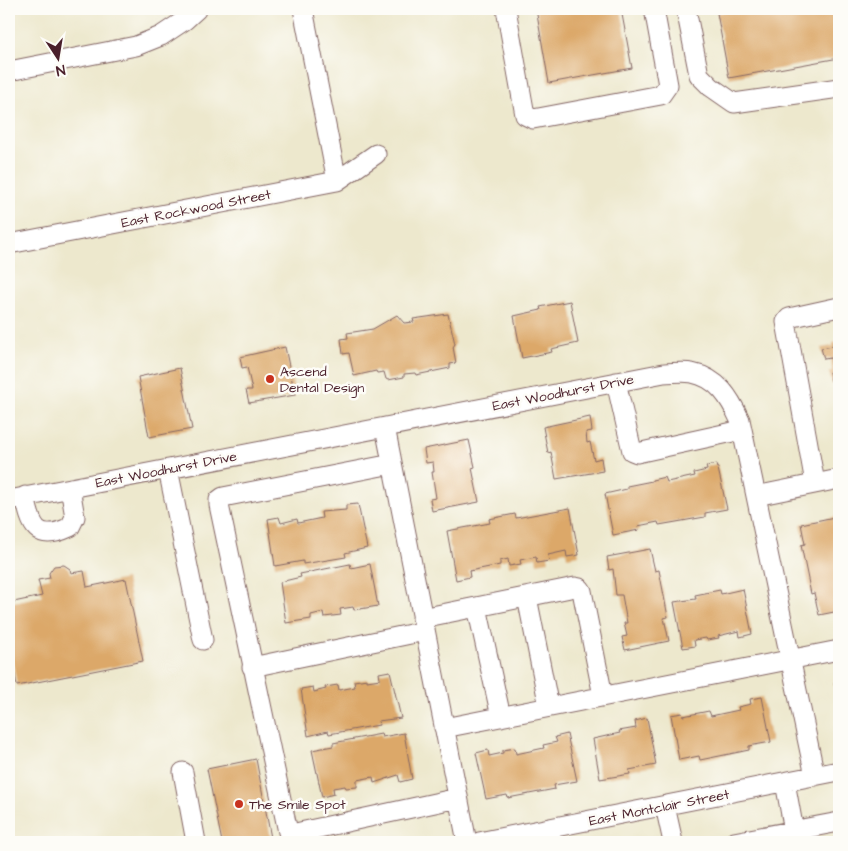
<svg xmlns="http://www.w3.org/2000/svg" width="848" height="851" viewBox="0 0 848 851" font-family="'Architects Daughter',sans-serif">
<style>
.building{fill:#dca869}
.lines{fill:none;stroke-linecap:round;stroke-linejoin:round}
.minor-casing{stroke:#836564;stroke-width:21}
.minor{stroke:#fff;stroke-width:19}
.poi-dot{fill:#c8321e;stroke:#fdfcf7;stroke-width:2}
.labels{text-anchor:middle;stroke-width:5;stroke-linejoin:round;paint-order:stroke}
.street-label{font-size:14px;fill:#4a1f2b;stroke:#fdfcf7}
.poi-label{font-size:14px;fill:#4a1f2b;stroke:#fdfcf7;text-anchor:start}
</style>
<rect width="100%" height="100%" fill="#fdfcf7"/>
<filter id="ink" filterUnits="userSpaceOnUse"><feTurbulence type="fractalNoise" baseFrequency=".02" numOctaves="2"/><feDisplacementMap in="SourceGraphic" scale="10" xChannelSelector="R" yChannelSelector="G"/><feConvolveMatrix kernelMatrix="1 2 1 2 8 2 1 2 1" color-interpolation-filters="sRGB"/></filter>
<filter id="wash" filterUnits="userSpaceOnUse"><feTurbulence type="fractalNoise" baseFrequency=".0096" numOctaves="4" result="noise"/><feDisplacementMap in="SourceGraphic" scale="20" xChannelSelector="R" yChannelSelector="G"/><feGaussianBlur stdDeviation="1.12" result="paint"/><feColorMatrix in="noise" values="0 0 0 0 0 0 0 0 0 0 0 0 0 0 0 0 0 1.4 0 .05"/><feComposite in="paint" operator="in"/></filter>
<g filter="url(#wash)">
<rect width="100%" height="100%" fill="#ede8cd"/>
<g id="blocks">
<path class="building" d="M536,9H621L632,68L549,83Z
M739,9H839V58L729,78L717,13Z
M570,301L578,343L551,349L552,352L522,358L514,316L541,310L540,307Z
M448,314L455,344L453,347L456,363L450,364V368L416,375L415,373L404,374V377L388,380L386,379L384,372L377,373L376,371L354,376L349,353L343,354L341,339L348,338L347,333L373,329L397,315L404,323L414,322L413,319Z
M839,342V383L832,384L829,372L832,371L831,358L824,359L821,348L833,346V343Z
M285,347L295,395L249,403L246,390H252L247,367L242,368L240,357Z
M180,368L192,429L149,437L138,377Z
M590,417L592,431L586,432L587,443L590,442L594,460L601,458L603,471L556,479L551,452L548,453L543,427Z
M469,440L475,467L472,468L479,502L432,511L430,499L436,498L432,472H434L433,462L426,463L424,449Z
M717,464L727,509L705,513V517L659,525L658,522L638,526L639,530L613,535L605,494L627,489V486L652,481V480L665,477L667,482L695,476L694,473L707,470L706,466Z
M358,504L367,548L345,553L346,557L303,564V561L275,566L268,519L279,517L281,523L297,519L298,523L322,518L321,512L346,510V505Z
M570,508L579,555L567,557L566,551L548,555L549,561L537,563L536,557L520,560L521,564L509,566L508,559L500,561V565L469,571L470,577L456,580L447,531L490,523L489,519L515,514L516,518Z
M839,516V611L819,615L814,593L811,594L801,545L805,544L801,524Z
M650,549L655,571L659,570L668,617L664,618L669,641L625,650L622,637L627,636L624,623H627L622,595H616L613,569L609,570L607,557Z
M350,564L351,568L370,564L378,606L354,610L353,607L340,609L341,615L324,617L323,612L311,615V619L286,623L280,582L301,577L300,574Z
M64,565L70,569L71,573L84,571L87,587L126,579L143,661L17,686L9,642V603L42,596L38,580L50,578L49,573L54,566Z
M743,589L752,634L740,637L739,631L718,636L719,638L707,640L706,638L694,640L695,646L683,648L674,602L696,599L695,595L720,590L721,594Z
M390,671L401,718L378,721L379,725L329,734L328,731L308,736L301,689L313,687L314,692L326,689L325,687L338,685L339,690L355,687L354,681L367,679V681L380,679L379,673Z
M839,682V705H838L834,683Z
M762,697L771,742L749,746V750L700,760L699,756L679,760L671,715L682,713L683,716L709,711L711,716L739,710L738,707L751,704L750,699Z
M647,718L656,765L629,770L630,774L600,779L593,739L620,733L619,731L636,728L635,721Z
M404,733L412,779L400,782L398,775L374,783L373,777L357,780V787L346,788L345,786L333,788L334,794L322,797L312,750L333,746V743L381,734L382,737Z
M567,734L577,781L554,785L555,789L508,798L507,795L486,799L476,753L488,750L489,756L503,753V750L515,748L516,754L544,748L543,745L557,742L555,737Z
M256,759L271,838L251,842H222L207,769Z"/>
</g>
</g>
<g filter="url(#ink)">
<use href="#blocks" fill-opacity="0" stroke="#836564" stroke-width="1"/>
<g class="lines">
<defs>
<path id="minor" d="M303,9L337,181
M506,9L525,115L533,119L661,95L668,85L654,9
M686,9L699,75L711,87L734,103L839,88
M9,71L136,46L161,36L185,20L197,9
M9,244L337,181L376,154
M616,382L632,451L637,453L742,430
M385,427L467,842
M392,464L223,497L219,500V505L288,832L291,834L458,798
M168,469L203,640
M815,483L786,322L789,318L839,307
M25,496C31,526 36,543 70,527L75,517L70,488
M756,496L839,479
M9,500L664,373C673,373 683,371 692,373C718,378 730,398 740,420L815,776
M527,597L549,707
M477,607L501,717
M422,618L575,587L580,588L582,591L603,696
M252,667L425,631
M444,728L839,650
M183,772L196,842
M785,782L796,842
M665,806L673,842
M479,842L839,771
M734,842L839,822"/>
</defs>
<use href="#minor" class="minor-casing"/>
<use href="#minor" class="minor"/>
</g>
</g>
<g class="poi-dot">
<circle cx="270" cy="379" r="5"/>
<circle cx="239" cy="804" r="5"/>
</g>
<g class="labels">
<g class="street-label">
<text transform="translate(196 208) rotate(-11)" y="5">East Rockwood Street</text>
<text transform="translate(563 392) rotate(-11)" y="5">East Woodhurst Drive</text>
<text transform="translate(166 469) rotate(-11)" y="5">East Woodhurst Drive</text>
<text transform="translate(659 807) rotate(-11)" y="5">East Montclair Street</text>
</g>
<g class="poi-label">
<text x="280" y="376">Ascend<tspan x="280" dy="16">Dental Design</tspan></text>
<text x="249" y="809">The Smile Spot</text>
</g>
</g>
<rect width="848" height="851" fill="none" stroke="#fdfcf7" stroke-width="30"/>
<g transform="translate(58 58) rotate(168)" stroke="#fdfcf7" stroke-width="4" paint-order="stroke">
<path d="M0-4L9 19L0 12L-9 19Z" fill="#4a1f2b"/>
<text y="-8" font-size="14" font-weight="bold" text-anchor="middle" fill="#4a1f2b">N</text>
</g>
</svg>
